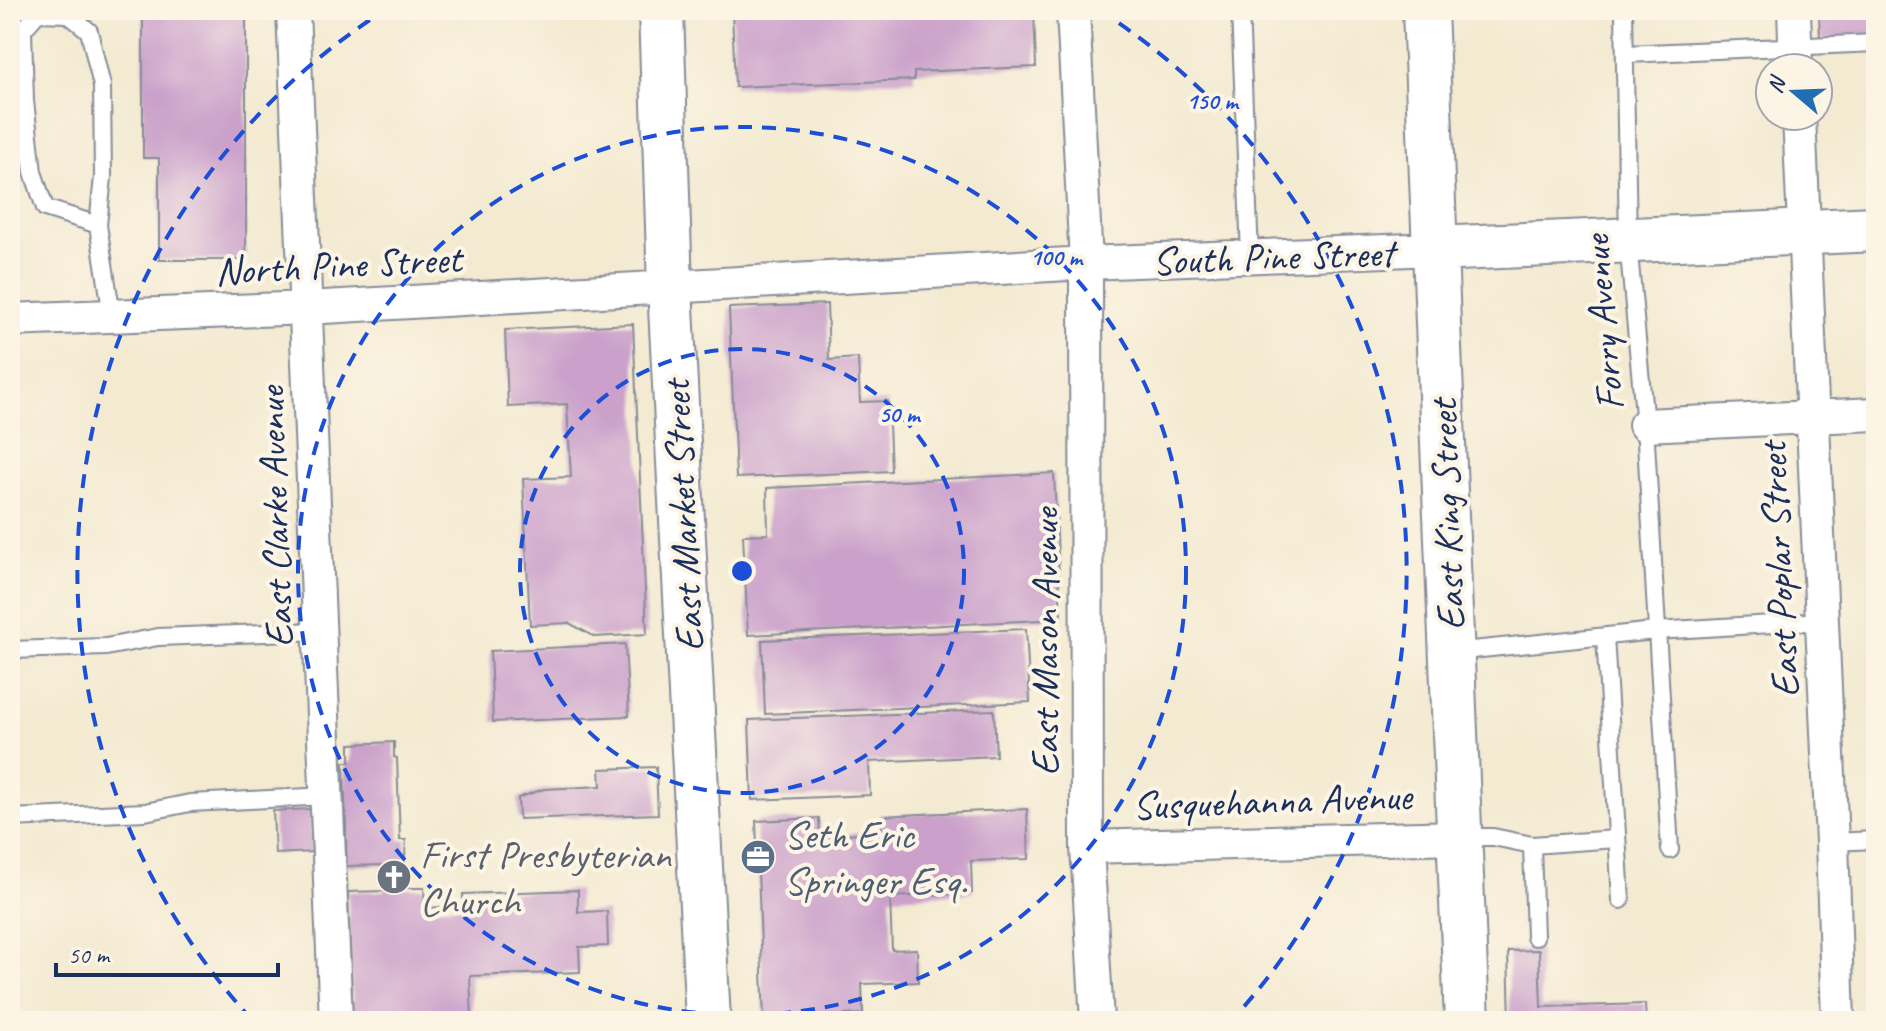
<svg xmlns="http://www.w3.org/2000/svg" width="1886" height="1031" viewBox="0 0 1886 1031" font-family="Caveat,sans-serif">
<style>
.building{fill:#cba1cb}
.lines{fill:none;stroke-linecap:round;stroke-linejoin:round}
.lane-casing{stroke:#878c98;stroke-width:20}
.street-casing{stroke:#878c98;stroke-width:36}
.secondary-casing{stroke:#878c98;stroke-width:48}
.primary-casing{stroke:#878c98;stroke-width:48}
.lane{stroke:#fff;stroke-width:16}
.street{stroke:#fff;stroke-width:32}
.secondary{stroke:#fff;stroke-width:44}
.primary{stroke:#fff;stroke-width:44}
.ring{fill:none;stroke:#1d4ed8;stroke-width:4;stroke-dasharray:14 10}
.labels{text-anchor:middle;stroke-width:8;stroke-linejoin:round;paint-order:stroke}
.street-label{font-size:40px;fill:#1b2f5e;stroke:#fcf5e5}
.service-label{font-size:40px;fill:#4e5e75;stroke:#fcf5e5;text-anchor:start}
.worship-label{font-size:40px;fill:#5b616d;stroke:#fcf5e5;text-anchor:start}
.centre{fill:#1d4ed8;stroke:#fcf5e5;stroke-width:4}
.ring-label{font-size:24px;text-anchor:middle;font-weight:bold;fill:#1d4ed8;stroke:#fcf5e5;stroke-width:8;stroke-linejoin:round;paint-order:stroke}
</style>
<rect width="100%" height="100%" fill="#fcf5e5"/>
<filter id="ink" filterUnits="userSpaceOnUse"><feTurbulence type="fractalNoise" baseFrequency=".0125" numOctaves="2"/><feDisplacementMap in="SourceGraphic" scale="16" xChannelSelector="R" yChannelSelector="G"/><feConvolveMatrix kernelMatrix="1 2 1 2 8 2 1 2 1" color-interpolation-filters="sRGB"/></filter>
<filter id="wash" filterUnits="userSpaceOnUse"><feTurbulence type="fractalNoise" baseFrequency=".006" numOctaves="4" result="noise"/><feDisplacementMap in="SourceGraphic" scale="32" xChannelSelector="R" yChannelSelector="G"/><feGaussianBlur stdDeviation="1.8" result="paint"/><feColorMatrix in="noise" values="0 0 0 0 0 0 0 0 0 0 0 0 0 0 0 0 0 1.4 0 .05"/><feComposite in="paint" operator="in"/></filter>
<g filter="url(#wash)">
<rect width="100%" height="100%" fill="#f3ead1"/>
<g id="blocks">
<path class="building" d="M143,10H246V260H159V158H143Z
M732,10H1034L1036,67L914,72V80L735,87Z
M1876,10V37L1820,39L1819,12Z
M827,304L829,360L858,358L860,402L888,401L891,471L736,478L729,308Z
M633,324L647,634L595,637L569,623L530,625L523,479L571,477L567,404L508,407L505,330Z
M1054,473L1061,619L748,635L743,535L768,534L767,488Z
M1026,629L1030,702L765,714L762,640Z
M625,644L629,716L493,722L490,651Z
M994,710L996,756L869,762L870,795L752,800L749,720Z
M394,742V757L397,758L400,840H406L403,888H424L425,908L463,906V894L578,890V912L607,911L608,946L579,947L580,972L470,976L472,1021H353L348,892L385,891L384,865L347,866L344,762H350V744Z
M656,767L658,814L519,819L518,798L544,789L601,786L600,769Z
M310,809L312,852L275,854L273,811Z
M1027,809L1029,859L971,861L972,893L890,897L892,950L917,949L918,982L862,984L863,1014L821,1016L822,1021H764L756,821L819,818L820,835L882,832L881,816Z
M1539,950L1541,1007L1645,1004L1646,1021H1510L1508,951Z"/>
</g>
</g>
<g filter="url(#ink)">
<use href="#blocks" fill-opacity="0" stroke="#878c98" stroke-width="2"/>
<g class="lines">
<defs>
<path id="lane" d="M1240,10L1250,256
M1624,10L1628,242L1645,425L1670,850
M1626,54L1876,43
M98,225L45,208L33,172L25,101L23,30L38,13L68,14L89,31L102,86L103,177L98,225L112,316
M1605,636L1621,900
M10,650L106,647L158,637L320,631
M1453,652L1655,631L1822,621
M10,818L145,812L190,803L327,796
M1462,837H1493L1532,845L1616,839
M1832,842L1876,840
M1532,845L1535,937"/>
<path id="street" d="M293,10L336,1021
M1073,10L1086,263L1087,847L1097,1021
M1794,10L1796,68
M1799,116L1832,842L1838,1021
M10,320L307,308L1086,263L1435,249
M1645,425L1876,414
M1087,847L1459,837"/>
<path id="secondary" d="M1425,10L1467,1021
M1435,249L1876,229"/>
<path id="primary" d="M661,10L670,288L708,1021"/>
</defs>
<use href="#lane" class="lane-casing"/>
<use href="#street" class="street-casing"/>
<use href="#secondary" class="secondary-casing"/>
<use href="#primary" class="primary-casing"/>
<use href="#lane" class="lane"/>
<use href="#street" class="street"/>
<use href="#secondary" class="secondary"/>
<use href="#primary" class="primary"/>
</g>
</g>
<g class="ring">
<circle cx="742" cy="571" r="222"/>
<circle cx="742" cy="571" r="444"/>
<path d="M252 1020A665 665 0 0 1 385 10M1099 10A665 665 0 0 1 1232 1020"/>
</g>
<defs>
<symbol id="office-disc" viewBox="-11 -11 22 22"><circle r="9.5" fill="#5c6f8a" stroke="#fcf5e5"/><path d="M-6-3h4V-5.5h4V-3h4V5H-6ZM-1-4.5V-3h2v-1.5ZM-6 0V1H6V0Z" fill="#fff"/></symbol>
<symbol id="church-disc" viewBox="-11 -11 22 22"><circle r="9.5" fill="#6b7280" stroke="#fcf5e5"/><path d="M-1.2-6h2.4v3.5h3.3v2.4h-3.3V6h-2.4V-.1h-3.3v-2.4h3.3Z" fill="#fff"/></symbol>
</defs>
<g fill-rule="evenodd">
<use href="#office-disc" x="738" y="837" width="40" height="40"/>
<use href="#church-disc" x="374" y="857" width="40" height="40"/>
</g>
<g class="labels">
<g class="street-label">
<text transform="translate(1273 256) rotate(-2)" y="14">South Pine Street</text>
<text transform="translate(338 264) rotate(-3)" y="14">North Pine Street</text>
<text transform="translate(1602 323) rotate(-95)" y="14">Forry Avenue</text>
<text transform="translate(1446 515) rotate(-92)" y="14">East King Street</text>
<text transform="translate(682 516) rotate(-93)" y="14">East Market Street</text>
<text transform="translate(274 517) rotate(-92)" y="14">East Clarke Avenue</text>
<text transform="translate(1778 570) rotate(-93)" y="14">East Poplar Street</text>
<text transform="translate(1044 642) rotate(-90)" y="14">East Mason Avenue</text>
<text transform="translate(1272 800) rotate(-2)" y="14">Susquehanna Avenue</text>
</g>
<g class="service-label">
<text x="784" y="848">Seth Eric<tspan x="784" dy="46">Springer Esq.</tspan></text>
</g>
<g class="worship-label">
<text x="420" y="868">First Presbyterian<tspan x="420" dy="46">Church</tspan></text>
</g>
</g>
<circle cx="742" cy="571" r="12" class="centre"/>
<g class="ring-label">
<text x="1212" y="109">150 m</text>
<text x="1056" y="265">100 m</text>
<text x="899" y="422">50 m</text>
</g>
<rect width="1886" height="1031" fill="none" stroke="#fcf5e5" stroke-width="40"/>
<g transform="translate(1794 92) rotate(289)"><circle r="38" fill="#fcf5e5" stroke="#a2a6af" stroke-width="2"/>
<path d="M0-6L14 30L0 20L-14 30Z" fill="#1f6fb2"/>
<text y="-12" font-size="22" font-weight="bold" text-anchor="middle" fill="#1b2f5e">N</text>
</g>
<path d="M56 963v12h222v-12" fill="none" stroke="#1b2f5e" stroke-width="4"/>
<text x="68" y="963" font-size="24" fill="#1b2f5e" stroke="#fcf5e5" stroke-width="6" paint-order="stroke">50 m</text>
</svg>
